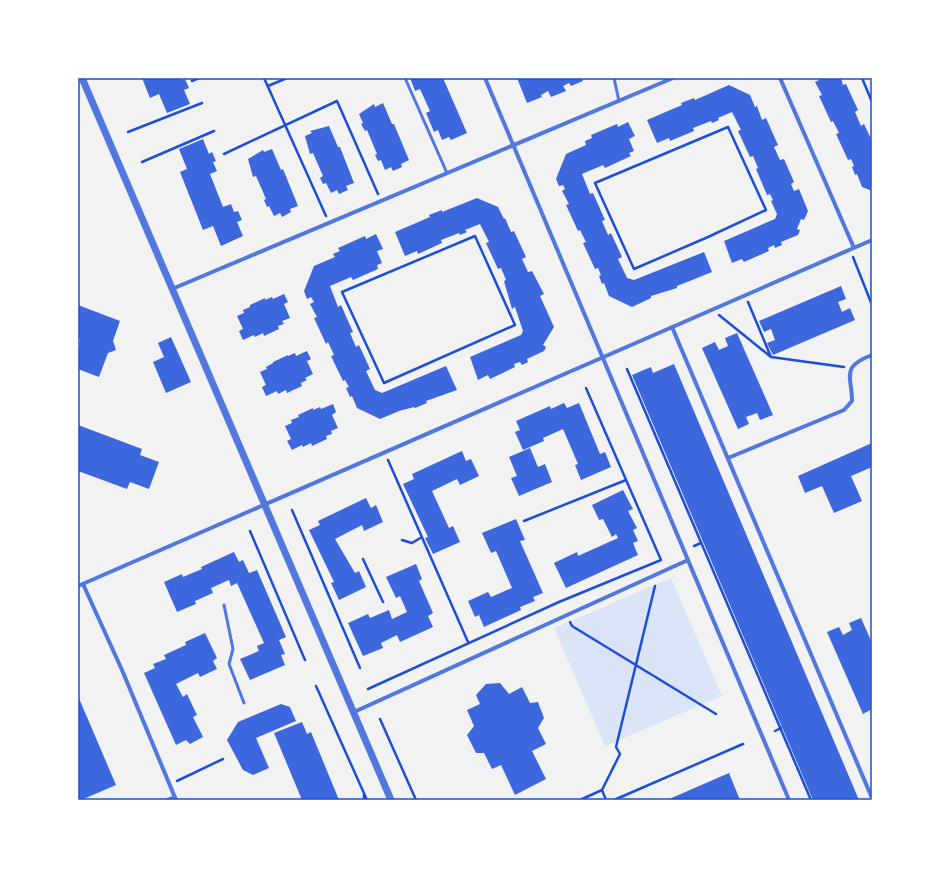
<svg xmlns="http://www.w3.org/2000/svg" width="950" height="878" viewBox="0 0 950 878" font-family="'Asap Condensed',sans-serif">
<style>
.green{fill:#dbe4f7}
.building{fill:#3d67dc}
.lines{fill:none;stroke-linecap:round;stroke-linejoin:round}
.path{stroke:#1d4ed8;stroke-width:2.5}
.service{stroke:#5277de;stroke-width:3}
.minor{stroke:#5277de;stroke-width:4}
.tertiary{stroke:#5277de;stroke-width:7}
.neatline{fill:none;stroke:#1d4ed8;stroke-width:1.5}
</style>
<rect width="100%" height="100%" fill="#f2f2f2"/>
<path class="green" d="M671,578L722,696L605,746L554,628Z"/>
<path class="building" d="M142,78H180L181,80L185,79L189,88L184,90L190,104L167,113L159,94L150,98Z
M410,78H443L467,133L451,140L449,137L442,140L438,130L434,132L426,113L430,111L420,89L415,91Z
M517,78H582L583,81L571,86L569,83L563,86L566,91L551,97L548,91L541,95L542,97L527,103Z
M818,78H841L843,85L846,84L858,110L855,112L861,126L864,124L872,141V191L862,187L857,174L855,175L852,167L854,166L851,159L848,160L836,134L839,133L833,121L831,122L819,96L822,95L815,82L819,80Z
M729,85L750,95L755,107L757,106L762,120L766,118L778,145L774,147L780,160L784,159L794,182L791,184L794,191L799,189L808,211L804,220L801,219L797,229L800,230L798,235L781,242L782,245L775,248L774,245L768,248L769,251L744,262L742,259L732,263L724,241L775,219L777,214L771,201L773,200L770,194L767,195L756,169L758,168L753,156L750,157L738,131L741,130L732,112L718,118L719,120L712,123L711,121L693,128L694,131L670,141L669,138L657,143L647,120L682,105L681,103L694,98L695,100Z
M383,103L392,124H394L409,160L401,164L402,167L393,171L391,167L385,170L381,160L378,161L375,155L377,154L367,130L365,131L361,124L363,123L359,114L374,104L375,107Z
M628,122L635,136L629,139L634,151L629,153L631,156L605,168L603,165L582,174L590,194L593,193L605,220L602,221L608,235L611,233L622,257L618,259L627,278L634,280L704,252L712,272L677,286V288L651,296V298L632,307L609,296L604,283L602,284L599,276L601,275L598,268L595,269L583,243L586,242L580,230L578,231L566,205L569,204L562,191L565,189L563,185L559,186L556,179L566,154L586,145L585,141L592,138L591,135L617,124L618,127Z
M329,126L338,147H340L354,183L346,186L348,190L339,194L337,190L331,193L326,183L323,184L320,178L323,176L313,153L310,154L305,136L312,133L310,131Z
M203,139L209,154L212,152L216,161L213,162L217,171L210,174L223,207L231,204L234,212L238,211L242,220L237,222L243,236L221,246L213,226L203,230L180,172L187,169L179,149Z
M272,149L281,170L283,169L298,206L290,209L291,212L282,217L280,213L274,216L269,206L267,207L264,200L266,199L256,176L253,177L248,159L263,150L264,152Z
M477,198L498,207L504,219L505,218L511,232L514,231L526,257L522,259L528,272L532,271L544,294L540,296L554,327L543,345L546,347L544,351L527,359L528,362L522,365L520,362L514,364L515,367L490,379L488,375L478,380L470,357L521,335L523,331L515,307L512,309L504,281L506,280L501,268L498,269L486,243L489,242L480,224L465,230L467,232L460,235L459,233L441,240L442,243L418,254L417,251L405,256L395,232L430,217L429,215L442,210V212Z
M376,234L383,249L377,251L382,263L377,265L378,269L353,280L351,277L330,286L338,307L341,305L353,332L350,333L356,347L359,345L370,369L366,371L375,390L382,393L446,366L457,390L426,401L427,403L415,408L414,407L399,411L380,419L357,408L352,396L350,397L346,388L349,387L345,380L343,381L331,356L334,355L328,342L326,344L314,318L317,317L310,304L314,302L311,297L307,299L304,291L314,266L335,257L333,254L340,251L338,248L365,236L366,239Z
M841,286L846,299L838,302L842,312L850,308L855,320L773,355L767,343L775,340L771,329L764,332L759,321Z
M284,294L288,302L284,304L290,318L282,321L284,324L278,326L279,329L264,336L263,333L255,337L254,335L243,340L239,331L243,329L237,316L244,313L243,310L250,307V305L265,298V300L272,297L273,299Z
M78,305L120,321L113,341L116,350L108,353L99,377L78,369L80,338H78Z
M737,333L773,415L760,420L757,413L746,417L749,424L738,429L702,348L715,342L719,350L728,346L725,338Z
M171,337L191,382L166,393L153,362L164,357L158,343Z
M307,351L311,359L307,361L313,374L305,378L307,380L301,383L302,386L287,393L286,390L278,394L277,391L266,396L262,387L266,385L260,372L267,369L266,367L273,363V362L288,355V356L295,353L296,356Z
M674,364L707,442L859,800H813L632,375L651,367L653,373Z
M564,403L567,408L579,403L600,454L605,452L611,467L581,480L575,465L578,464L563,429L543,438L544,441L523,450L515,432L520,430L516,421L550,406L551,409Z
M333,404L336,412L332,415L338,428L331,431L332,434L326,436L327,439L312,446L311,443L303,447L302,445L292,450L287,441L291,439L285,426L292,423L291,420L299,417L298,415L313,408V410L320,407L321,409Z
M78,425L142,449L140,455L159,462L149,489L130,482L127,489L78,471Z
M872,443V467L851,476L862,501L834,513L822,486L805,493L798,476Z
M530,448L538,467L545,464L552,482L519,496L511,478L517,476L509,457Z
M462,451L466,461L471,459L479,476L460,485L457,479L432,491L449,528L453,526L460,542L433,554L425,538L428,537L403,484L414,479L412,474Z
M623,490L633,509L628,511L637,528L633,530L638,541L633,543L638,555L566,588L554,563L577,552L578,556L618,538L616,534L612,537L603,519L599,520L592,505Z
M366,498L371,508L376,505L383,522L364,531L362,525L335,539L355,573L359,571L366,587L339,600L331,583L334,582L309,530L320,525L318,521Z
M516,519L525,540L520,541L543,593L533,597L535,601L520,607L521,610L484,627L479,615L475,617L468,601L488,592L491,597L512,588L496,551L491,553L482,533Z
M234,552L239,562L243,560L249,573L257,570L286,637L279,640L285,654L281,655L285,665L250,680L240,659L259,651L257,646L264,643L237,583L231,586L229,580L211,588L213,593L195,601L196,604L177,612L164,582L182,574L183,577L202,569L201,567Z
M416,564L422,579L419,581L433,613L428,616L433,627L400,642L397,635L381,643L383,648L363,656L348,623L368,614L370,618L389,610L392,619L407,612L400,596L396,598L386,577Z
M861,618L872,643V709L863,714L827,632L839,627L843,635L852,630L849,623Z
M205,633L217,658L213,661L217,669L200,677L198,673L176,684L183,697L187,694L197,715L193,717L203,737L190,744L186,740L176,745L144,673L155,668L153,664L166,659L164,655L186,645L185,642Z
M500,683L509,694L522,687L530,703L538,702L544,718L538,728L546,744L532,751L546,779L515,795L501,765L492,769L484,753H476L467,735L474,726L467,710L480,704L476,695L486,684Z
M78,696L116,785L81,800H78Z
M281,704L290,707L296,721L256,738L269,768L253,775L243,770L227,740L238,722Z
M302,722L307,734L311,732L339,800H302L274,733Z
M729,773L740,800H667Z"/>
<g class="lines">
<path class="path" d="M264,78L326,216
M862,78L872,102
M192,81L199,78
M268,86L287,78
M728,127L766,210L708,237L634,269L595,183Z
M128,132L202,103
M224,154L337,101L378,194
M142,162L214,131
M475,236L515,325L384,383L342,292Z
M853,257L872,305
M748,302L771,357L844,367
M719,315L771,357
M627,369L811,800
M388,460L468,642
M292,510L360,668
M524,521L626,480
M250,531L305,660
M402,540L412,543L422,537
M694,546L701,543
M363,559L383,602
M570,622L572,626L716,714
M316,686L367,800
M368,689L559,602L661,560L586,388
M380,719L416,800
M775,731L781,728
M177,781L223,759
M364,800V794
M580,800L602,790
M606,800L602,790L620,754L616,747L655,586
M614,800L743,744"/>
<path class="service" d="M405,78L447,173
M614,78L619,101
M224,605L233,649L229,664L244,703"/>
<path class="minor" d="M485,78L789,800
M780,78L854,248
M172,289L673,78
M672,327L872,798
M728,458L844,410L852,401C852,376 840,367 872,355
M83,584L122,670L176,800
M78,586L872,240
M354,712L688,560
M167,800L175,797"/>
<path class="tertiary" d="M82,78L391,800"/>
</g>
<rect width="950" height="878" fill="none" stroke="#ffffff" stroke-width="158"/>
<rect x="79" y="79" width="792" height="720" class="neatline"/>
</svg>
